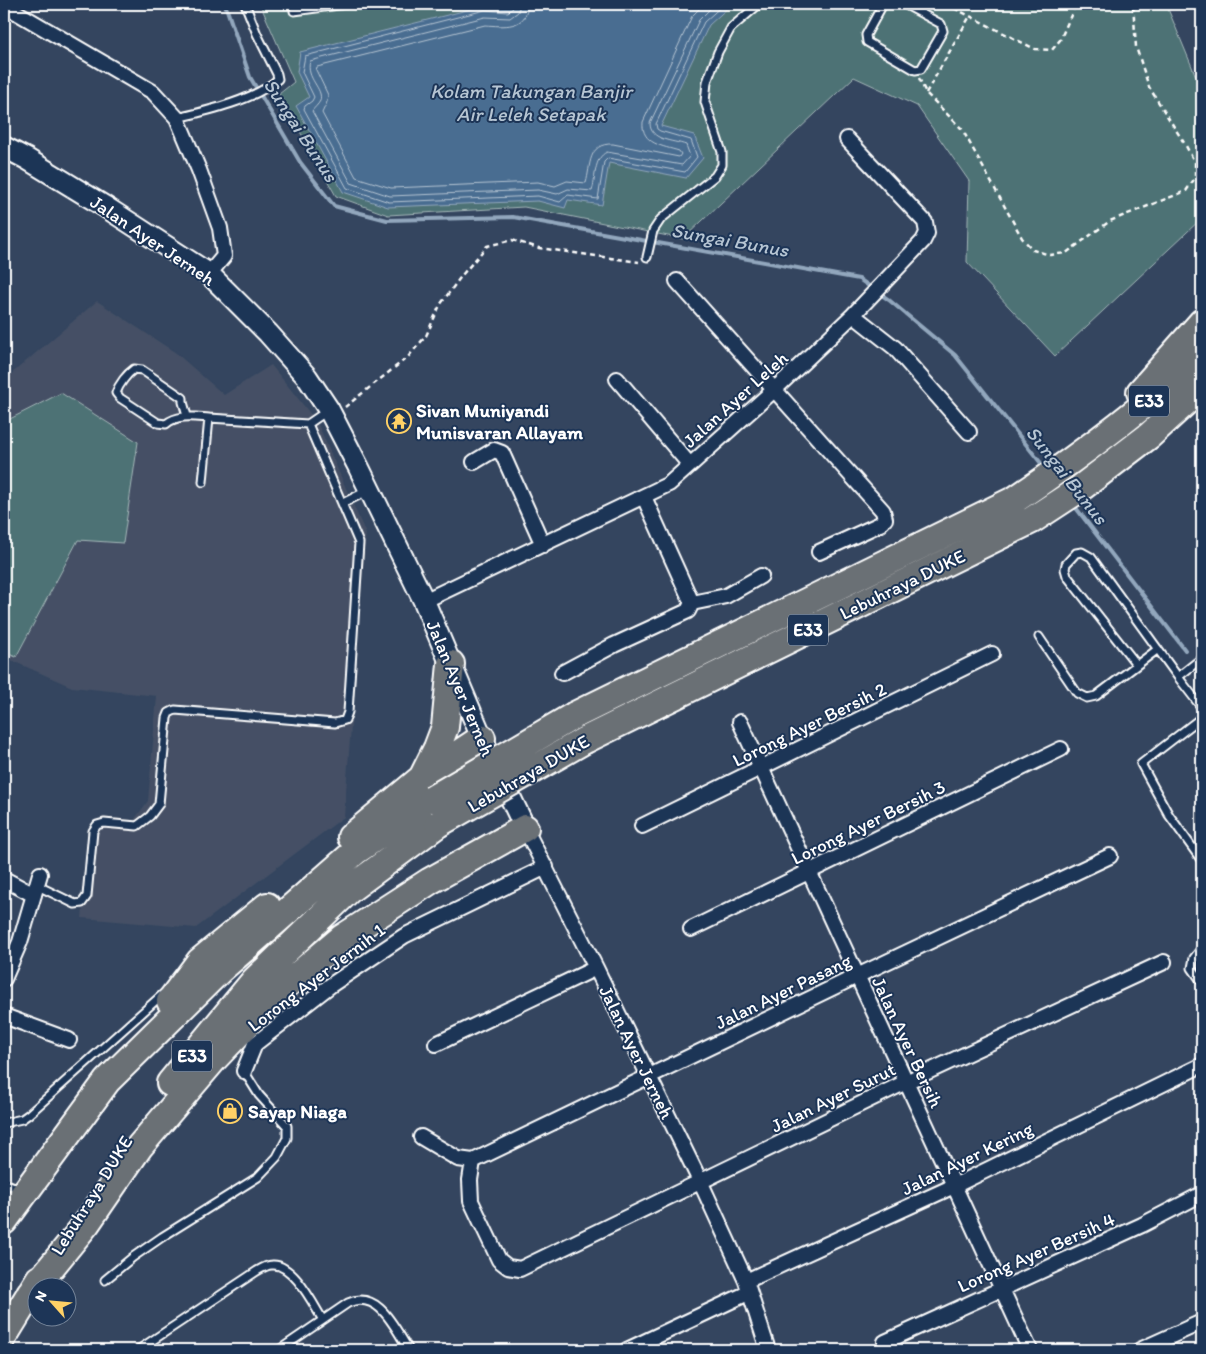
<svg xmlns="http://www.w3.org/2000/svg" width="1206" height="1354" viewBox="0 0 1206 1354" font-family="Itim,sans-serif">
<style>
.built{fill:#445065}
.green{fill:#4d7274;stroke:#a6b8ba}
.water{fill:#496d91;stroke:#92a7bd}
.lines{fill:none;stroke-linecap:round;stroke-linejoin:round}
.shore{stroke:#b6c5d3;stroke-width:1}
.stream{stroke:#92a7bd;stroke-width:4}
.lane-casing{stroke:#fff;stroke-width:11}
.street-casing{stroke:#fff;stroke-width:18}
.secondary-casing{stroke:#fff;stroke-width:24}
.highway-casing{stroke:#fff;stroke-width:30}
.path{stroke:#fff;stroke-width:2.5;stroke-dasharray:5 4;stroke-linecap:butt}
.lane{stroke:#1d3557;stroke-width:7}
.street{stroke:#1d3557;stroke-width:14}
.secondary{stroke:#1d3557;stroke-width:20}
.highway{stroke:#6b7074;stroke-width:26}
.highway-bridge-casing{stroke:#fff;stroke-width:30;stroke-linecap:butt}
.highway-bridge{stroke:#6b7074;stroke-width:26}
.labels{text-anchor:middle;stroke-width:4;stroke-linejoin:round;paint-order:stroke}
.shield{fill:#1d3557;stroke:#bbc2cd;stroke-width:1}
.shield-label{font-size:18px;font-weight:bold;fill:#fff}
.street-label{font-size:19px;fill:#fff;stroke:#1d3557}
.poi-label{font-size:19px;font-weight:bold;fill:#fff;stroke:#1d3557;text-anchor:start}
.water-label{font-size:20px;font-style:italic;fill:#b6c5d3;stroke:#1d3557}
</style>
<rect width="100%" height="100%" fill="#34455f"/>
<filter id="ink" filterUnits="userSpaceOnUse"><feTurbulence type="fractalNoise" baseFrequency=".02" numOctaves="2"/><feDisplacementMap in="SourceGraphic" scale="10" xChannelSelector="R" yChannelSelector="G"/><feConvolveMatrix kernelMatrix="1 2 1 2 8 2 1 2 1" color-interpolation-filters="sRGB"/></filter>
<g filter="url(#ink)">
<path class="built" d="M97,301L176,353L224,395L271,365L317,422L366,534L344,817L196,928L82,918L91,830L103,817L134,820L148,801L157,696L72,687L4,657V380Z"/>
<path class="green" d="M260,4H1166L1202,91V218L1055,356L967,262L969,181L917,106L854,77L683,239L524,207L388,215L336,196L279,94L294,82Z
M61,393L138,442L123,543L78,540L16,657L4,652V422Z"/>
<path class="water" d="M511,4H732L709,25L661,126L694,135L703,158L686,178L609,163L602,205L568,200L565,208L538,201L388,207L343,192L296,106L309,97L297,72L300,52L483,6L507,7Z"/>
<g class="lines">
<path class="shore" d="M514,4L513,8L508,12L485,10L305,56L302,72L314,97L312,101L305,106L304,109L347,188L389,202L538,196L560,202L568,195L598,199L604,162L608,158L685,172L697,157L691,140L660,131L657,129L656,124L704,22L724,4
M520,4L518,12L510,18L485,17L310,61C305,79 324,88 320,101C318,105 314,108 312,111L351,183L390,196L538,190L557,194L568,189L592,191C596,179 593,158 607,152L682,165L690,156L686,145C673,140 650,141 650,123L699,20L715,4
M528,4C527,30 503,26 485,25L317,67L316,70L328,95L327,102L322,113L356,177L391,188L538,182L555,186L567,181L586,183C591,166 587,143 613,144L679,157L681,154L679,151C663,146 641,144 643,122L692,16L704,4"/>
<path class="stream" d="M225,4L250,77L300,162L334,206L387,220L513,217L859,279L889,300L955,355L1044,467
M1073,504L1185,650"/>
<defs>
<path id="lane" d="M883,4L866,35L867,42L915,70L921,69L943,31L941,24L904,4
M294,11L346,4
M177,118C207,111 255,100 278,79L277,74L257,34L245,4
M647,257L653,231L661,219L715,176L722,165V152L705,102L707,82L718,52L731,28L759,4
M187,416L183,402V398L142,370L134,369C127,374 119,384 116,393L120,398L158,423L166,424C178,414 194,417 209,418L203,482
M209,418L308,424L327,411
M343,503L369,490
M1039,637L1077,693L1087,698L1096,696L1158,649
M1137,665L1067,576L1065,569L1066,564L1076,553L1082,552L1091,557L1178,677L1202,708
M1178,677L1202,658
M1202,717L1141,764L1169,815L1202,861
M36,885L75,904L82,903L87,896L93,831L97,825L104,823L137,826L150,816L159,804L167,718L169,713L175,710L335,723L345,720L348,712L359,543L308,424
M1202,948L1194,958L1192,968L1202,982
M4,1123L22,1119L29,1114L163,994
M4,1183L22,1190
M105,1280L133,1257L162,1237L258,1177L277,1157L287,1138V1126L259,1095L244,1071
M138,1350L257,1271C262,1268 267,1265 272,1265C293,1263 313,1304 323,1320
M279,1350L348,1303C379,1289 395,1329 409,1350"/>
<path id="street" d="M4,5L153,92L177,118L199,170L220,228L224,256L209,274
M677,281L883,511L885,519L880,524L819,552
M853,315L895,348L969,432
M617,379L690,465
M474,462L494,450L502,453L543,545
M644,497L692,603
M424,601L669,484L774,390L853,315L923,241L927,233L925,222L847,139
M692,603L726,596L761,576
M562,673L614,645L688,611L692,603
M740,722L1030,1350
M642,826L992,654
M525,828L596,968L700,1181L746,1281L768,1350
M4,879L34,895
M691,929L1061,749
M4,979L20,942L40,874
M4,1016L69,1040
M436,1044L596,968
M244,1071L255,1044L331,985L404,936L546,867
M421,1137L458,1159L473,1161L470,1180L471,1201L499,1260L508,1267L520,1269L906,1082L1164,962
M473,1161L857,976L1110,856
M746,1281L954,1186L1202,1065
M885,1342L1142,1225L1202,1194
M627,1350L748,1293
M1140,1350L1202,1322"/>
<path id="secondary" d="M4,147L27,159L104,206L209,274L268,333L307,377L329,410L359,468L424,601L482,738L525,828"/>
<path id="highway" d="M1140,392L1202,322
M575,715L1016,499C1081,455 1144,408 1202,355
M585,740L1032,520L1078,490L1150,435L1202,387
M423,776L437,748L445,727L451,664
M351,837L423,777L482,738
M170,1001L200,961L267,906
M170,1083L254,981L350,889L438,824
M4,1221L107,1081L220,970L356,851L432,799
M30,1293L87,1223L140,1146L214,1059L279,991L342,938L430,881L525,828
M4,1336L39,1279"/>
</defs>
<use href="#lane" class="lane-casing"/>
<use href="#street" class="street-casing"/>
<use href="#secondary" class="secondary-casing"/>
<use href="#highway" class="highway-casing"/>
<path class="path" d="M946,4L1035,49L1052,50L1060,40L1076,4
M919,78L926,93L962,129L1022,238L1033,250L1050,255L1066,253L1110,221L1186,191L1195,178V163L1186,146L1149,87L1136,47L1133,4
M926,93L970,16
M345,407L408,357L426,336L440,305L462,275L487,246L512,240L539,248L639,262"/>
<use href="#lane" class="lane"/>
<use href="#street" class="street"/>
<use href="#secondary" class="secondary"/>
<use href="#highway" class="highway"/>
<defs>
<path id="highway-bridge" d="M432,799L575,715
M438,824L585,740"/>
</defs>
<use href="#highway-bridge" class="highway-bridge-casing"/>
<use href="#highway-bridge" class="highway-bridge"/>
</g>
</g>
<defs>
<symbol id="temple-ring" viewBox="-11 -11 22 22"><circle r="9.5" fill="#1d3557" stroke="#ffd166" stroke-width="1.5"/><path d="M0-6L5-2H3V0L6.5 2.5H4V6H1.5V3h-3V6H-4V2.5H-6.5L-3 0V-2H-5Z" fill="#ffd166"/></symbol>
<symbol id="shop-ring" viewBox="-11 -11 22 22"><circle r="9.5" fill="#1d3557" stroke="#ffd166" stroke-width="1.5"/><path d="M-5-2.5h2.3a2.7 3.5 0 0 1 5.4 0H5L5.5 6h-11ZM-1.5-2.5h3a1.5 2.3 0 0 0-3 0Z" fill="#ffd166"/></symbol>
</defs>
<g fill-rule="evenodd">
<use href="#temple-ring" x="385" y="407" width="28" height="28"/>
<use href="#shop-ring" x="216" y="1097" width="28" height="28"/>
</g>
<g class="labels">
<g class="shield">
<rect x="1129" y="385.5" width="40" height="31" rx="4"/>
<rect x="788" y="614.5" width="40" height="31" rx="4"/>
<rect x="172" y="1040.5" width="40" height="31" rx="4"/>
</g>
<g class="shield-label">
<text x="1149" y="407">E33</text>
<text x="808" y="636">E33</text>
<text x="192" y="1062">E33</text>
</g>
<g class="street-label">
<text transform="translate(153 240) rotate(34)" y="7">Jalan Ayer Jerneh</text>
<text transform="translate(735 399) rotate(-42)" y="7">Jalan Ayer Leleh</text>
<text transform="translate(902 584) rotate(-26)" y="7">Lebuhraya DUKE</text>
<text transform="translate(461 688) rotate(67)" y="7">Jalan Ayer Jerneh</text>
<text transform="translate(809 724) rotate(-26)" y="7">Lorong Ayer Bersih 2</text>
<text transform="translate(528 773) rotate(-30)" y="7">Lebuhraya DUKE</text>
<text transform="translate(868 822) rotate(-26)" y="7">Lorong Ayer Bersih 3</text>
<text transform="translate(316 977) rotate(-37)" y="7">Lorong Ayer Jernih 1</text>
<text transform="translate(783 991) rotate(-26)" y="7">Jalan Ayer Pasang</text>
<text transform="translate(908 1042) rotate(65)" y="7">Jalan Ayer Bersih</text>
<text transform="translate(637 1052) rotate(64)" y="7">Jalan Ayer Jerneh</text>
<text transform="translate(833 1097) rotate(-26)" y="7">Jalan Ayer Surut</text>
<text transform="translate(967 1158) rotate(-26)" y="7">Jalan Ayer Kering</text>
<text transform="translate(91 1195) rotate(-58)" y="7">Lebuhraya DUKE</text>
<text transform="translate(1036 1252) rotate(-24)" y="7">Lorong Ayer Bersih 4</text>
</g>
<g class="poi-label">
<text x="416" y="417">Sivan Muniyandi<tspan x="416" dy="22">Munisvaran Allayam</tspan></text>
<text x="248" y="1118">Sayap Niaga</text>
</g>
<g class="water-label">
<text x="531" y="98">Kolam Takungan Banjir<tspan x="531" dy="23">Air Leleh Setapak</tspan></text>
<text transform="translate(301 130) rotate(57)" y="7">Sungai Bunus</text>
<text transform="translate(730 240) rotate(10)" y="7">Sungai Bunus</text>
<text transform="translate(1067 475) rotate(52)" y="7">Sungai Bunus</text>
</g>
</g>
<rect width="1206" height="1354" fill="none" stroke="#1d3557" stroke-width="20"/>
<rect x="10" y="10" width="1186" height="1334" fill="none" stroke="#fff" stroke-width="2" filter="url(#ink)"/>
<g transform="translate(52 1302) rotate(297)"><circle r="24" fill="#1d3557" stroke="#77869a"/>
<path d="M0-4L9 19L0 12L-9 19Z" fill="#ffd166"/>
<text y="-8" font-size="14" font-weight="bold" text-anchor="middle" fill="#ffffff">N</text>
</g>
</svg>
